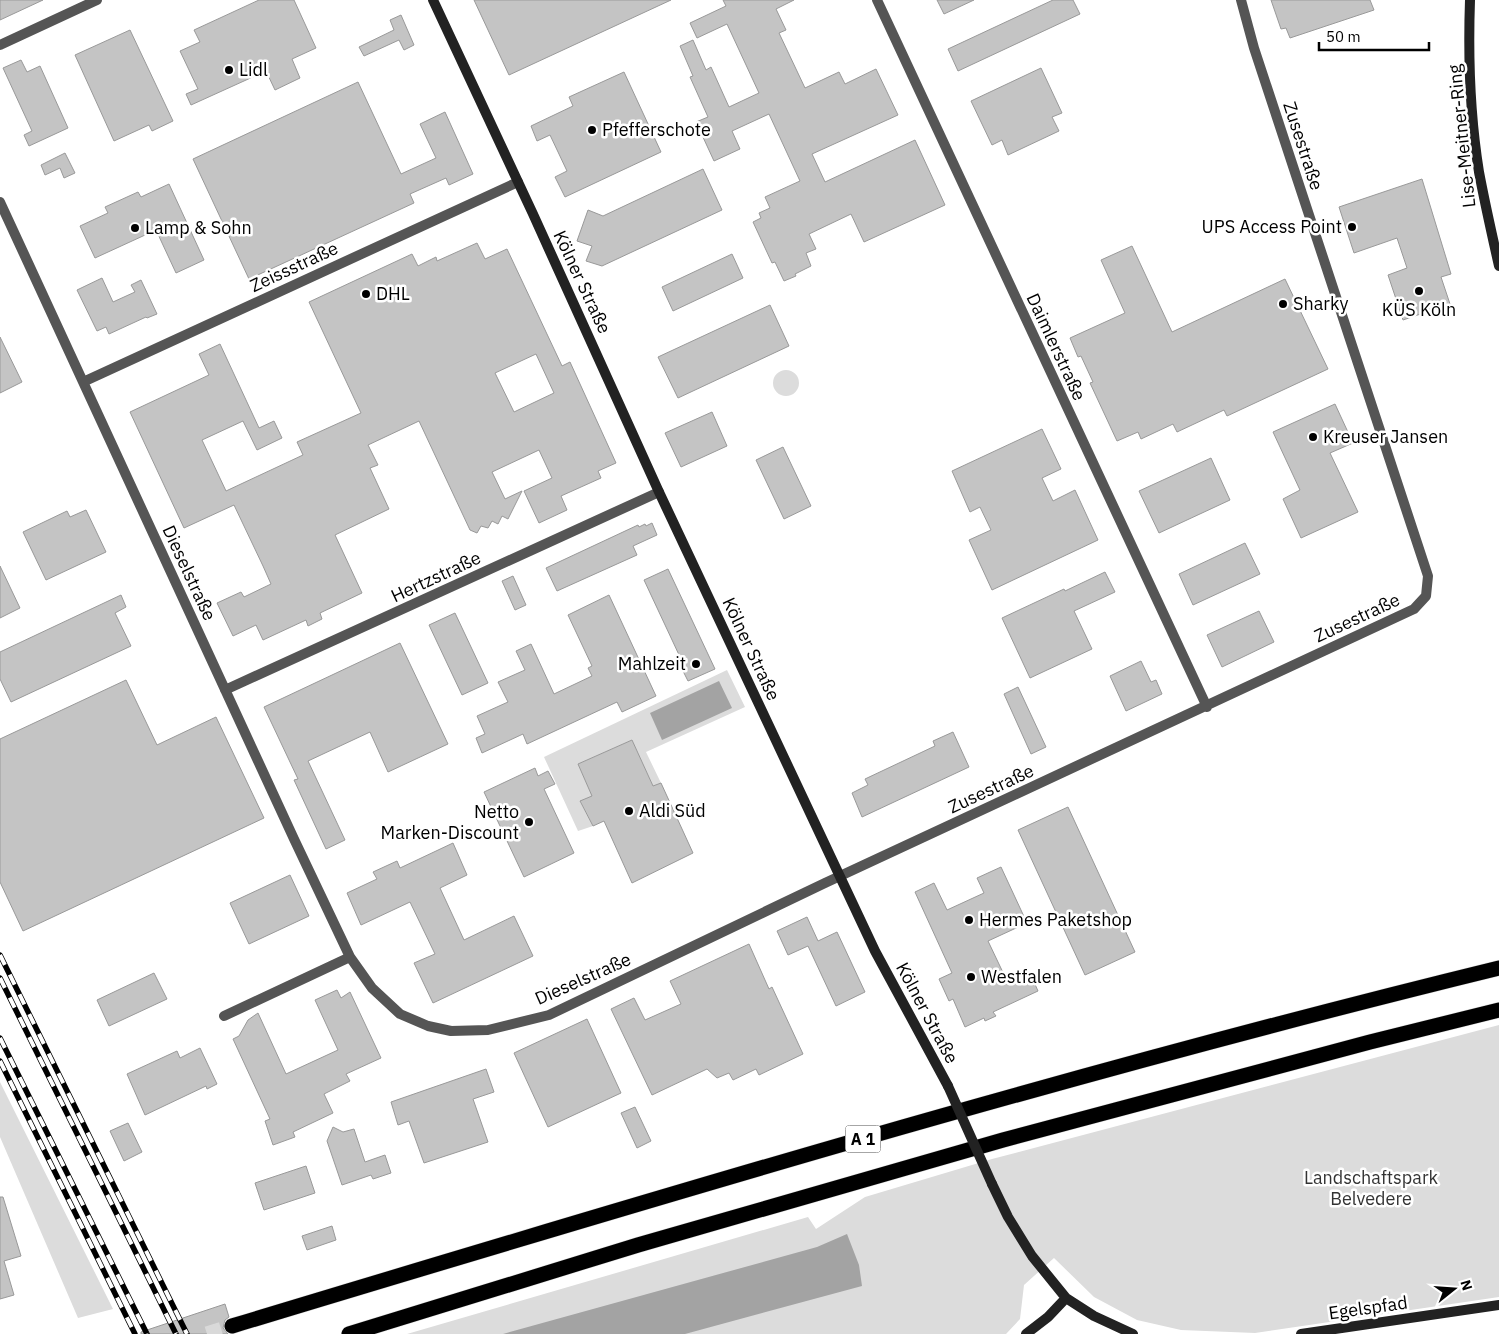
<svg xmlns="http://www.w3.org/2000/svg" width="1499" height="1334" viewBox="0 0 1499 1334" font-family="'IBM Plex Sans',sans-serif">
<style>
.green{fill:#dcdcdc}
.water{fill:#a3a3a3}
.building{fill:#c4c4c4;stroke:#999;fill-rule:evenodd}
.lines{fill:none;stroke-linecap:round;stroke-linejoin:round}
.highway-tunnel{stroke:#d9d9d9;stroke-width:15;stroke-dasharray:15 8;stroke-linecap:butt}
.highway-casing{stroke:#dbdbdb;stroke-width:16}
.street{stroke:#555;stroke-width:10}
.secondary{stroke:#222;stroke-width:10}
.highway{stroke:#000;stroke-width:15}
.rail-casing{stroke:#000;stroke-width:5.5}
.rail{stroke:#fff;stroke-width:4;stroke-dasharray:11;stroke-linecap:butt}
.secondary-bridge{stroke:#222;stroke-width:10}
.poi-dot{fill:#000;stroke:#fff;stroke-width:2}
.labels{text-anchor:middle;stroke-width:5;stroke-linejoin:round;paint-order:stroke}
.shield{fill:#fff;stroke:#4c4c4c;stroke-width:1}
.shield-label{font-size:16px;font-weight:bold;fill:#000}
.poi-label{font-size:18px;fill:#000;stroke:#fff;text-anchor:start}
.street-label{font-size:18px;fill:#000;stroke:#fff}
.park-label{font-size:18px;fill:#333;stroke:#fff}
</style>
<rect width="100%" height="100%" fill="#fff"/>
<path class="green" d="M773 383a13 13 0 1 1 26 0a13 13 0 1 1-26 0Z
M727,670L745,707L646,752L661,783L653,786L632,740L578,764L592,796L580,802L593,826L578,831L544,757Z
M1499,1025V1297L1255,1333L1181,1330L1137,1320L1094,1297L1054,1258L1024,1285L1020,1319L1006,1334H407L808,1217L816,1229L865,1197L992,1159Z
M0,1082L113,1309L78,1318L0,1137Z"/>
<path class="water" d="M719,681L732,708L662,740L650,713Z
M847,1234L859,1265L862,1286L685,1334H503L817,1247Z"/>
<path class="building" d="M0,0H43L0,20Z
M259,0H294L316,48L292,59L300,78L275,90L266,71L191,105L186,94L198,89L180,51L200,42L194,30Z
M474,0H671L509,75Z
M723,0H794L776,9L786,30L779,33L805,88L839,72L845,84L876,69L898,115L812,154L825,182L915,140L945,205L864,242L851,214L809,234L816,249L806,253L811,266L795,274L796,276L784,281L775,262L772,263L753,222L761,218L759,213L770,208L765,197L800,181L769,114L732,131L740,149L714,161L696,122L708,117L690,77L693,76L680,46L693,40L706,70L711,67L729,107L759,93L727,24L697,38L690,23L726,6Z
M937,0H974L944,14Z
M1053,0H1073L1080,14L958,71L948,49Z
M1271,0H1370L1374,10L1290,38L1286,28L1281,29Z
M401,15L414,45L404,50L399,40L364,56L359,47L394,30L390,20Z
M130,30L173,121L152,131L149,125L114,141L75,55Z
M21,60L27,72L40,66L68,128L29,146L24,135L32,131L3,68Z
M1041,68L1062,113L1052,117L1059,131L1008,155L1002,140L992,145L971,101Z
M624,72L661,152L565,197L555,177L567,171L550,135L537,141L531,126L573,106L569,97Z
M358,82L401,174L436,158L420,124L445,112L473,174L449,185L446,178L410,194L414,203L249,279L193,159Z
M65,153L75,173L64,178L60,168L45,175L41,165Z
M703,169L722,210L602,266L586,261L592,246L577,241L588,210L603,216Z
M1422,179L1451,274L1441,277L1450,304L1403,320L1388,275L1407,268L1397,238L1354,253L1339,207Z
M169,184L204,260L176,273L156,230L95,258L80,226L108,213L105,207L138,192L141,197Z
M477,243L485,259L507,249L562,366L570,362L616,463L598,471L601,478L561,496L567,510L539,523L524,491L552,478L539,450L492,472L505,499L522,491L508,519L502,516L498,524L492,521L488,528L481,526L477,533L470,530L419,421L368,445L378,465L370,468L389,509L335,535L362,593L320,613L322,619L308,626L306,620L263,640L256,625L233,636L217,603L241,592L244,597L271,584L263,566L234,505L184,528L130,412L209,375L199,354L220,344L259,428L274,421L282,438L257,450L243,421L202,440L226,491L303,455L297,442L361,413L309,302L412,254L418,266L436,257L437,261ZM536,354L554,393L514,412L495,373Z
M1132,246L1172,332L1285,279L1328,369L1227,416L1224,410L1177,432L1173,424L1141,439L1138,432L1117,441L1090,383L1093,382L1081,356L1078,357L1070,338L1125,313L1101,260Z
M732,254L743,278L673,311L662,287Z
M102,278L113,302L135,292L131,285L141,280L157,314L147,318L146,317L109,334L106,327L97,331L77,290Z
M770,305L789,346L678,398L658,357Z
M0,337L22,382L0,393Z
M1335,404L1353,443L1330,453L1358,512L1301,538L1283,499L1300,490L1273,432Z
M712,412L727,446L681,467L665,433Z
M1042,429L1061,469L1042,478L1053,501L1075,490L1098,540L992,590L969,540L991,530L980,507L970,512L952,471Z
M783,447L811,506L784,519L756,460Z
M1211,458L1230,500L1159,533L1139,491Z
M86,510L106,552L46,580L23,532L67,511L70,517Z
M652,523L657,535L633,546L637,555L557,591L546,568L638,525L639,527L645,524L646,526Z
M1245,543L1260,574L1193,605L1179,574Z
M0,566L20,608L0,618Z
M668,569L715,669L688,681L677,659L680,657L644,580Z
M1105,572L1115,592L1074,611L1092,649L1030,678L1002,618L1064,589L1065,591Z
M513,576L526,605L515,610L502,581Z
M121,595L126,607L115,613L131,646L11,702L0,679V652Z
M609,595L656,696L622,712L617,702L527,744L523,734L482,753L476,738L485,734L477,716L508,702L498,682L525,670L516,651L531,644L554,694L592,676L588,668L592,666L568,615Z
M1259,611L1274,642L1222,667L1207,635Z
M455,613L488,683L462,695L429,625Z
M400,643L448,744L388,772L370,732L308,761L345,840L326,849L294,780L298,779L264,707Z
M1141,661L1151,682L1156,680L1162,694L1126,711L1110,676Z
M126,680L157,745L216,717L264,818L23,931L0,882V739Z
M1018,687L1046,747L1031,754L1004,694Z
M953,732L969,767L862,817L852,793L868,785L865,779L935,746L933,741Z
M632,740L653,786L661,783L693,853L632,883L604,821L593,826L580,801L592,796L578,764Z
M535,768L538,776L548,771L555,784L544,789L574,853L524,877L484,792Z
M1068,807L1135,952L1085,975L1018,830Z
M453,843L467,875L440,888L464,940L514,916L533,956L433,1003L414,963L435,954L410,902L361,925L347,893L377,879L373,872L397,861L400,868Z
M1001,867L1027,923L988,941L1008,983L1030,973L1038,991L993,1012L996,1016L985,1021L984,1018L965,1027L953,999L949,1001L939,979L952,973L915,892L934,883L947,910L984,893L977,878Z
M290,875L309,916L249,944L230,903Z
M807,917L818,941L837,932L865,992L836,1006L808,946L788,955L777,931Z
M749,944L769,989L772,987L803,1054L759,1075L756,1069L733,1080L729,1073L717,1078L707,1069L652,1095L611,1009L634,998L645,1020L681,1004L670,981Z
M154,973L167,999L109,1026L97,1000Z
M337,990L341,998L350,992L381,1058L346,1074L350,1081L324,1094L333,1113L293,1132L295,1137L273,1145L265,1121L270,1119L233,1039L239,1036L248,1020L258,1013L286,1074L338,1050L315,1000Z
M587,1019L621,1093L548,1127L514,1053Z
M200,1048L217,1084L207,1089L206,1086L145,1115L127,1074L177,1051L180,1058Z
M486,1069L494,1092L473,1099L488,1142L424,1163L409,1121L398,1125L391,1102Z
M635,1107L651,1141L637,1148L621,1113Z
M128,1123L142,1152L124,1161L110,1131Z
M333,1127L343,1132L354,1129L365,1162L385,1155L391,1173L373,1179L371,1175L342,1185L327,1141Z
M306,1166L315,1193L264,1210L255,1183Z
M0,1197H3L21,1256L4,1261L14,1295L0,1299Z
M332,1226L336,1240L307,1250L302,1236Z
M225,1304L229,1317L225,1320L223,1328L228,1334H141V1332Z"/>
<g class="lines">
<path class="highway-tunnel" d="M207,1334L232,1326"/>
<defs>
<path id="highway" d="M232,1326C652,1199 1073,1072 1499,968
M349,1334L638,1245L1003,1140L1370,1042L1499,1010"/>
</defs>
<use href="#highway" class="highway-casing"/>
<path class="street" d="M877,0L1207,707
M0,45L97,0
M0,202L294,839L350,957L372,988L400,1014L428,1026L451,1031L488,1030L549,1015L825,883L1414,609L1426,596L1428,576L1254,48L1241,0
M83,382L518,182
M225,690L659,492
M224,1016L350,957"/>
<path class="secondary" d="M433,0L533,214L659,492L875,951L948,1086
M1470,0C1468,57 1470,116 1479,172C1485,204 1492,235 1499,266
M992,1184L1008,1217L1032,1256L1066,1298L1094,1316L1133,1334
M1026,1334L1048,1317L1066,1298
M1301,1334L1499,1305"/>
<use href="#highway" class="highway"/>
<defs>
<path id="rail" d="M0,955L187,1334
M0,978L176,1334
M0,1038L147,1334
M0,1061L135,1334"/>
</defs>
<use href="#rail" class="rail-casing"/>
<use href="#rail" class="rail"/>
<path class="secondary-bridge" d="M948,1086L992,1184"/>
</g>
<g class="poi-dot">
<circle cx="229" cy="70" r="5"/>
<circle cx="592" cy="130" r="5"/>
<circle cx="1352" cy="227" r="5"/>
<circle cx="135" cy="228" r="5"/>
<circle cx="1419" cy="291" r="5"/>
<circle cx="366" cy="294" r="5"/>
<circle cx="1283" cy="304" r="5"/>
<circle cx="1313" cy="437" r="5"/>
<circle cx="696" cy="664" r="5"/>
<circle cx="629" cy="811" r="5"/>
<circle cx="529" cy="822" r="5"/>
<circle cx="969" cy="920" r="5"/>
<circle cx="971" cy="977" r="5"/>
</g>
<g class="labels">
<rect class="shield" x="845.5" y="1125.5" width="35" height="27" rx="4"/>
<g class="shield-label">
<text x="863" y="1145">A 1</text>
</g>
<g class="poi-label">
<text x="239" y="76">Lidl</text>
<text x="602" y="136">Pfefferschote</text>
<text x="1342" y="233" text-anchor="end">UPS Access Point</text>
<text x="145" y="234">Lamp &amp; Sohn</text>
<text x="376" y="300">DHL</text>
<text x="1293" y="310">Sharky</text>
<text x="1419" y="316" text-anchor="middle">KÜS Köln</text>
<text x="1323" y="443">Kreuser Jansen</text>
<text x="686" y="670" text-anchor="end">Mahlzeit</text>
<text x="639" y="817">Aldi Süd</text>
<text x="519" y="818" text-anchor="end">Netto<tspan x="519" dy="21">Marken-Discount</tspan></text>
<text x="979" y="926">Hermes Paketshop</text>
<text x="981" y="983">Westfalen</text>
</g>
<g class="street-label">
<text transform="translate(1462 136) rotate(-96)" y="6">Lise-Meitner-Ring</text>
<text transform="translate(1303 146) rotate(72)" y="6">Zusestraße</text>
<text transform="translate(294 267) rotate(-25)" y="6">Zeissstraße</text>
<text transform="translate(582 282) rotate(65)" y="6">Kölner Straße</text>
<text transform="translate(1056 347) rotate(65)" y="6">Daimlerstraße</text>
<text transform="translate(189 573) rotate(65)" y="6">Dieselstraße</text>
<text transform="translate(436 577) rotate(-25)" y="6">Hertzstraße</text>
<text transform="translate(1357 618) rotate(-25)" y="6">Zusestraße</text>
<text transform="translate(751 649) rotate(65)" y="6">Kölner Straße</text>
<text transform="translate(991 789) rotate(-25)" y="6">Zusestraße</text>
<text transform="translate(583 979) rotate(-24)" y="6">Dieselstraße</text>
<text transform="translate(927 1013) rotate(62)" y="6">Kölner Straße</text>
<text transform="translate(1368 1308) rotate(-8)" y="6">Egelspfad</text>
</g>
<g class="park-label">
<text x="1371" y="1184">Landschaftspark<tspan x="1371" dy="21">Belvedere</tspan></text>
</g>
</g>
<g transform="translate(1454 1289) rotate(73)" stroke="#ffffff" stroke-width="4" paint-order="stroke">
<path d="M0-4L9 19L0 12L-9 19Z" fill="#000000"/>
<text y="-8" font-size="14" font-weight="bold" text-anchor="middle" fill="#000000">N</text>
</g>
<path d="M1319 42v8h110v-8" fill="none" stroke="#000000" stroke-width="2.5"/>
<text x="1326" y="42" font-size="15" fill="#000000" stroke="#ffffff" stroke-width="4" paint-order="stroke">50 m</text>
</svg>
